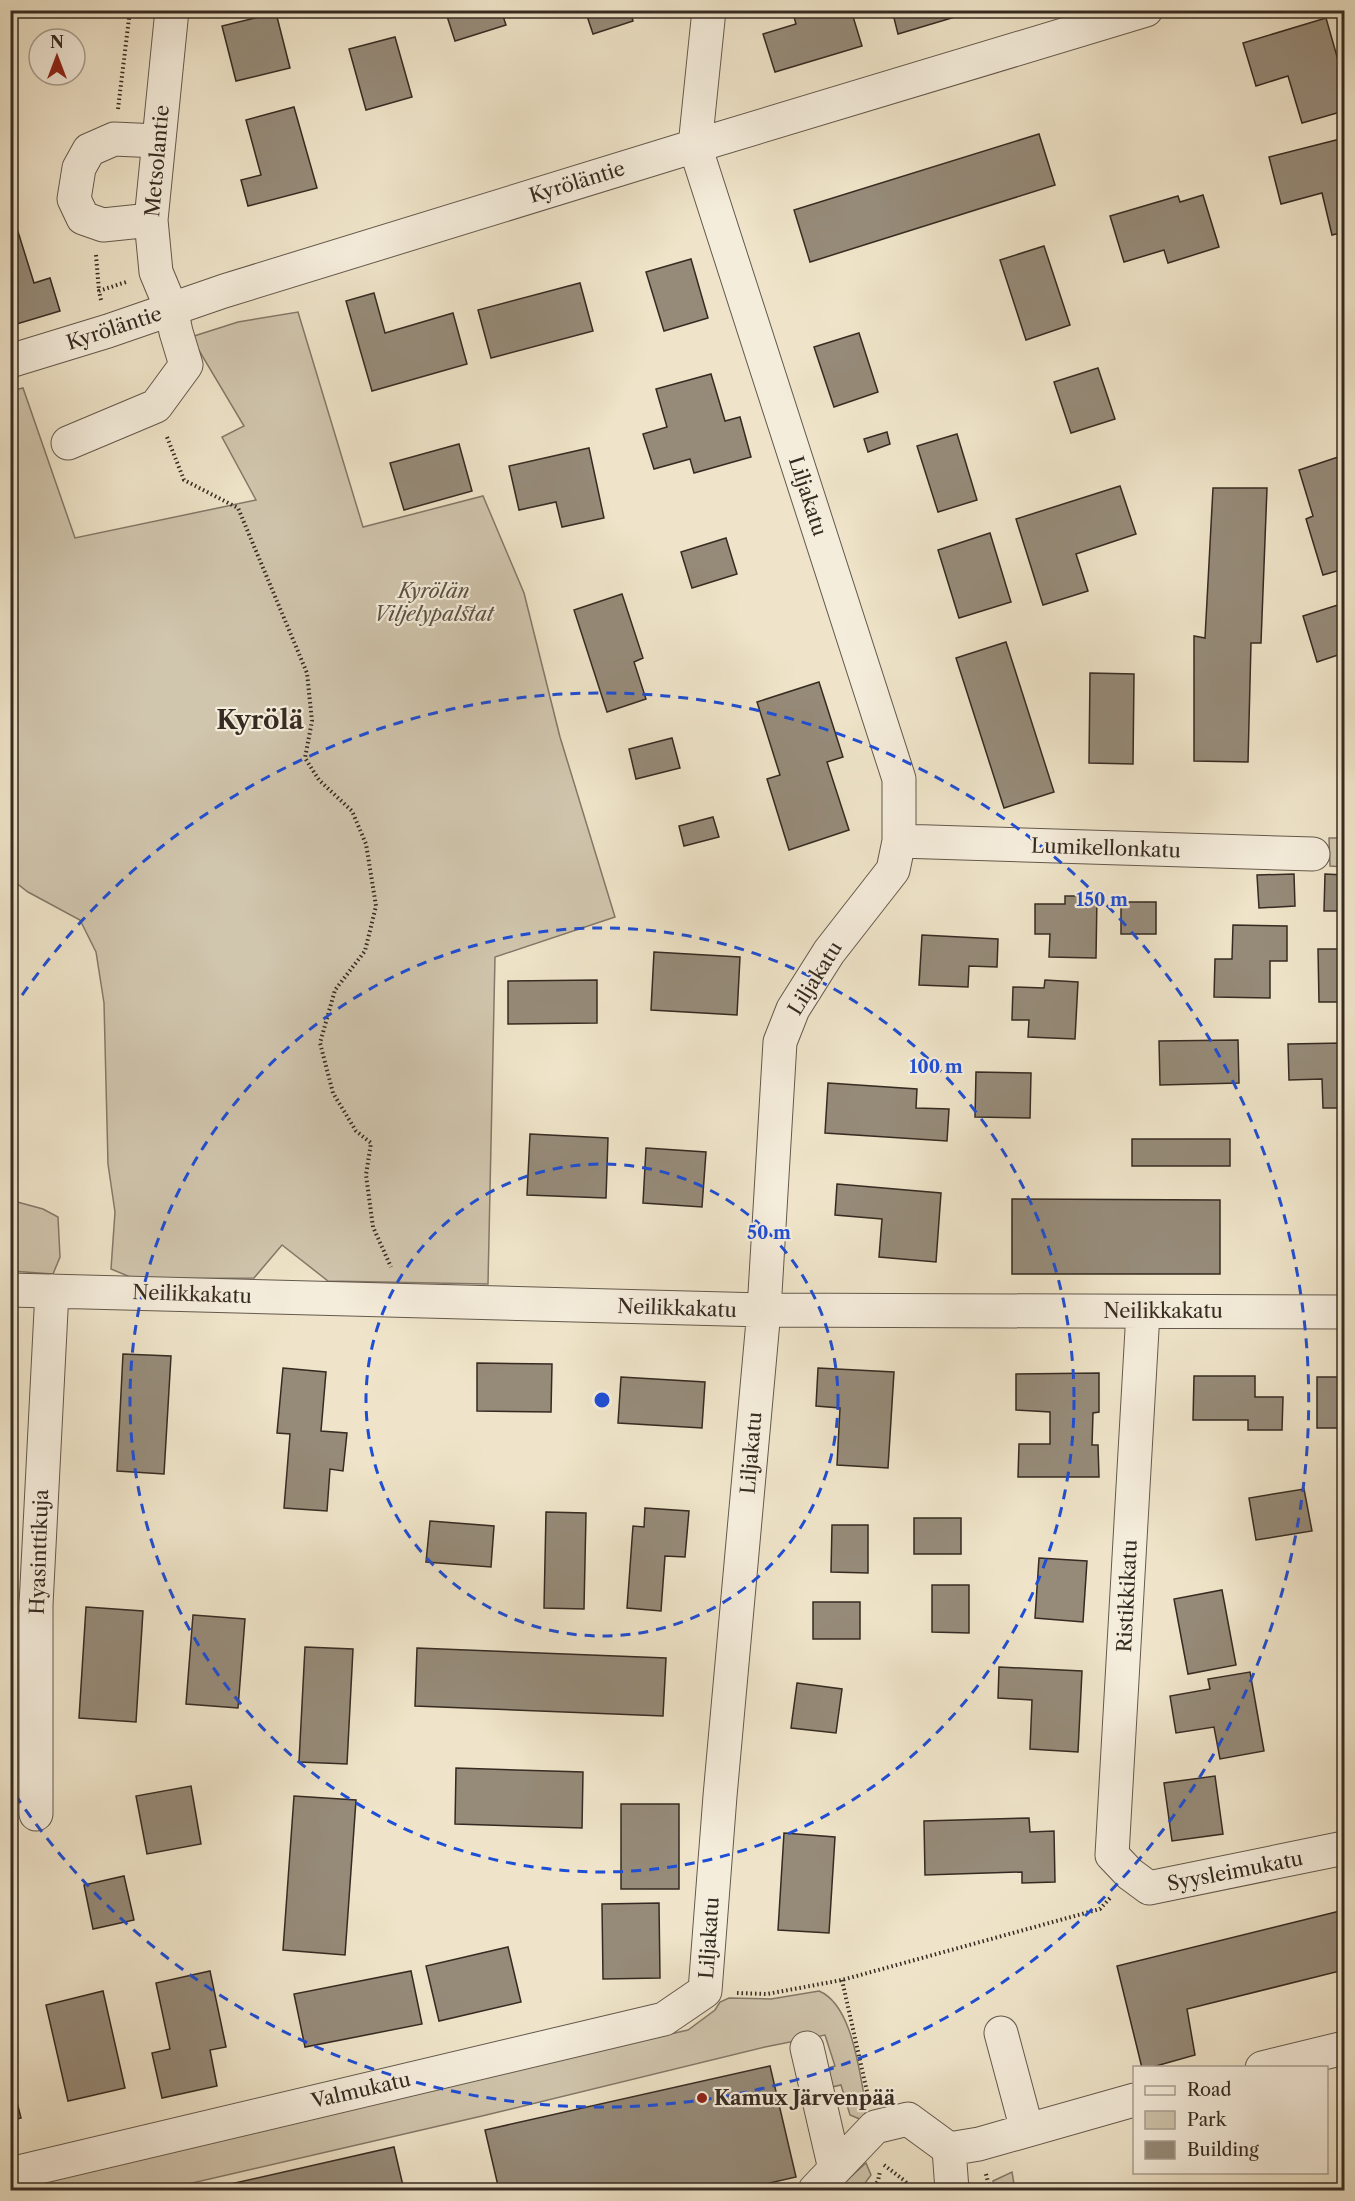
<svg xmlns="http://www.w3.org/2000/svg" width="1355" height="2201" viewBox="0 0 1355 2201" font-family="'Libre Caslon Text',serif">
<style>
.green{fill:#d0c5ad;stroke:#837868;stroke-width:1.5}
.building{fill:#968b79;stroke:#362b22;stroke-width:1.5}
.lines{fill:none;stroke-linecap:round;stroke-linejoin:round}
.minor-casing{stroke:#64594c;stroke-width:35}
.path{stroke:#362b22;stroke-width:4;stroke-dasharray:1.5 3;stroke-linecap:butt}
.minor{stroke:#f5eddc;stroke-width:33}
.ring{fill:none;stroke:#1d4ed8;stroke-width:3;stroke-dasharray:10 8}
.poi-dot{fill:#8f2418;stroke:#f5eddc;stroke-width:2}
.labels{text-anchor:middle;stroke-width:4.5;stroke-linejoin:round;paint-order:stroke}
.street-label{font-size:20px;fill:#362b22;stroke:#f5eddc}
.park-label{font-size:20px;font-style:italic;fill:#5c5245;stroke:#f5eddc}
.poi-label{font-size:20px;font-weight:bold;fill:#362b22;stroke:#f5eddc;text-anchor:start}
.district-label{font-size:26px;font-weight:bold;fill:#362b22;stroke:#f5eddc}
.centre{fill:#1d4ed8;stroke:#f5eddc;stroke-width:3}
.ring-label{font-size:18px;text-anchor:middle;font-weight:bold;fill:#1d4ed8;stroke:#f5eddc;stroke-width:4.5;stroke-linejoin:round;paint-order:stroke}
</style>
<rect width="100%" height="100%" fill="#efe4c9"/>
<filter id="stains"><feTurbulence type="fractalNoise" baseFrequency=".00333" numOctaves="4"/><feColorMatrix values="0 0 0 0 .2 0 0 0 0 .09 0 0 0 0 .02 0 0 0 .5 -.17"/></filter>
<radialGradient id="worn" r=".72"><stop offset=".6" stop-color="#630" stop-opacity="0"/><stop offset="1" stop-color="#630" stop-opacity=".3"/></radialGradient>
<path class="green" d="M298,312L363,527L483,496L524,593L560,737L615,917L495,957L488,1284L328,1281L282,1245L254,1278L135,1279L111,1269L115,1212L108,1164L104,1003L96,952L80,920L28,892L11,879V391L23,388L75,538L256,500L222,437L244,426L191,337L238,322Z
M1329,838H1344V867L1330,866Z
M10,1200L43,1209L58,1217L60,1257L53,1274L11,1271Z
M819,1991C853,2005 859,2073 866,2105L865,2117L862,2120L850,2115L841,2085L819,2090L814,2072L835,2066L825,2035L765,2047L482,2116L162,2190H11L10,2185L688,2030L715,2010L720,2002L729,1998L771,1999Z
M866,2163L871,2175L860,2190H836Z
M1012,2172L1015,2190H996L993,2181Z"/>
<path class="building" d="M445,10H501L506,25L455,41Z
M585,10H630L633,21L593,34Z
M792,10H851L862,46L775,72L763,34L796,24Z
M892,10H953L955,17L898,34Z
M276,13L290,68L236,81L222,26Z
M1326,18L1344,81V111L1302,123L1288,76L1256,86L1243,43Z
M395,37L412,97L366,110L349,49Z
M294,107L317,188L248,206L241,180L261,175L246,120Z
M1039,134L1055,185L810,262L794,210Z
M1344,138V232L1332,235L1322,193L1281,204L1269,157Z
M1203,195L1219,247L1168,263L1164,250L1124,262L1110,216L1178,196L1180,202Z
M10,206L34,283L50,278L60,311L10,326Z
M1044,246L1070,325L1026,340L1000,260Z
M691,259L708,318L664,331L646,272Z
M580,283L593,331L491,358L478,310Z
M374,293L385,333L453,313L467,364L372,391L346,301Z
M859,333L878,392L834,407L814,347Z
M1098,368L1115,419L1071,433L1054,382Z
M711,374L725,421L740,417L751,457L694,473L690,459L654,469L643,434L667,427L656,389Z
M887,432L890,444L868,452L864,439Z
M957,434L977,500L938,512L917,446Z
M459,444L472,491L404,510L390,463Z
M589,448L604,518L562,527L556,502L519,510L509,466Z
M1344,455V569L1323,575L1306,519L1313,516L1299,470Z
M1120,486L1136,534L1076,554L1088,591L1043,605L1016,519Z
M1213,488H1267L1261,643H1251L1248,762L1194,761V636L1205,638Z
M990,533L1011,602L959,618L938,550Z
M726,538L737,574L692,588L681,552Z
M622,594L643,658L634,662L646,699L607,712L574,610Z
M1344,603V653L1317,662L1303,616Z
M1006,642L1054,792L1004,808L956,658Z
M1090,673L1134,674L1133,764L1089,763Z
M819,682L843,757L827,762L849,830L789,850L767,779L780,775L757,702Z
M1344,693V713L1341,694Z
M672,738L680,768L636,779L629,749Z
M713,817L719,837L684,846L679,826Z
M1294,874L1295,906L1259,908L1257,875Z
M1325,874L1344,875V911H1324Z
M1065,896H1097L1096,958L1049,957L1050,934H1035V904H1065Z
M1121,902H1156V934H1121Z
M1233,925L1287,926V961H1270V998L1214,997L1215,959H1232Z
M922,935L998,939L997,967L969,966L968,987L919,985Z
M1318,949H1344V1002H1319Z
M654,952L740,957L737,1015L651,1010Z
M597,980V1023L508,1024V981Z
M1045,980L1078,982L1075,1039L1028,1037L1029,1020H1012L1013,987L1044,988Z
M1238,1040L1239,1083L1160,1085L1159,1041Z
M1344,1043V1108H1323L1322,1079L1289,1080L1288,1044Z
M976,1072L1031,1073L1030,1118L975,1117Z
M828,1083L917,1089L916,1108L949,1109L947,1141L825,1133Z
M530,1134L608,1138L606,1198L527,1195Z
M1132,1139H1230V1166H1132Z
M646,1148L706,1152L702,1207L643,1203Z
M837,1184L941,1193L936,1262L879,1257L882,1219L835,1215Z
M1012,1199L1220,1200V1274H1012Z
M1342,1199H1344V1276H1341Z
M123,1354L171,1356L164,1474L117,1471Z
M477,1363L552,1364L551,1412L477,1411Z
M283,1368L326,1372L321,1431L347,1433L343,1471L330,1469L327,1511L284,1508L290,1434L277,1433Z
M818,1368L894,1372L888,1468L837,1465L840,1408L816,1406Z
M1099,1373V1412L1093,1413L1092,1445H1098L1099,1477H1018L1019,1444H1050V1412L1016,1410V1374Z
M1194,1376H1255V1397H1283L1282,1430H1248V1420H1193Z
M621,1377L705,1382L702,1428L618,1423Z
M1317,1377H1344V1428H1317Z
M1304,1489L1312,1531L1256,1540L1249,1498Z
M645,1508L689,1511L685,1557L665,1556L661,1611L627,1608L633,1526L644,1527Z
M546,1512L586,1513L584,1609L544,1608Z
M914,1518H961V1554H914Z
M430,1521L494,1526L491,1567L426,1562Z
M832,1525H868V1573L831,1572Z
M1039,1558L1087,1561L1083,1622L1035,1618Z
M932,1585H969V1633L932,1632Z
M1222,1590L1236,1665L1188,1674L1174,1599Z
M813,1602H860V1639H813Z
M86,1607L143,1611L136,1722L79,1718Z
M193,1615L245,1619L238,1708L186,1704Z
M305,1647L353,1649L347,1764L299,1762Z
M417,1648L666,1658L663,1716L415,1706Z
M999,1667L1082,1671L1078,1752L1030,1749L1032,1700L998,1698Z
M1250,1672L1264,1751L1220,1759L1214,1727L1176,1733L1170,1696L1210,1689L1208,1679Z
M797,1683L842,1689L836,1733L791,1728Z
M456,1768L583,1772L582,1828L455,1824Z
M1215,1776L1223,1834L1172,1841L1164,1783Z
M191,1786L201,1844L147,1854L136,1796Z
M294,1796L356,1800L345,1955L283,1950Z
M621,1804H679V1889H621Z
M1029,1818L1030,1832L1054,1831L1055,1882L1022,1883V1872L925,1875L924,1821Z
M784,1833L835,1837L829,1933L778,1930Z
M124,1876L134,1920L93,1929L84,1885Z
M659,1903L660,1978L603,1979L602,1904Z
M1344,1910V1970L1187,2009L1195,2055L1149,2068H1142L1117,1966Z
M508,1947L521,2002L439,2021L426,1966Z
M210,1971L226,2047L210,2050L217,2086L162,2098L152,2053L170,2049L156,1983Z
M411,1971L422,2024L305,2047L294,1994Z
M103,1991L125,2088L68,2101L46,2005Z
M770,2066L796,2177L739,2190H499L485,2130Z
M10,2075L21,2118L10,2121Z
M394,2147L404,2190H204Z"/>
<g class="lines">
<defs>
<path id="minor" d="M151,220L103,225L83,218L74,199L79,168L89,150L114,139L158,141
M10,361L108,331L224,291L695,146L1146,10
M68,443L156,406L186,365L176,332L171,308L156,272L151,220L172,10
M899,841L1313,854
M10,1290L764,1310L1344,1312
M1143,1312L1112,1855L1130,1874L1149,1888L1344,1848
M36,1814V1605L52,1291
M1001,2033L1027,2130
M807,2048L835,2169
M1262,2068L1344,2048
M949,2149L979,2144L1134,2100
M10,2174L664,2019L705,1991L720,1796L764,1310L780,1042L793,1009L829,952L893,870L899,841V779L695,146L709,10
M815,2190L875,2127L908,2119L949,2149L952,2190"/>
</defs>
<use href="#minor" class="minor-casing"/>
<path class="path" d="M118,109L130,10
M96,255L99,291
M101,300L99,291L126,282
M167,437L184,480L238,508L307,673L312,721L305,758L319,780L352,811L366,844L376,906L365,951L335,990L320,1043L333,1093L356,1131L371,1143L366,1175L373,1227L391,1267
M842,1980L868,2096
M737,1993L767,1994L842,1980L1100,1909L1110,1898
M884,2165L905,2181L912,2190
M986,2174L990,2190
M871,2190L878,2181L880,2171"/>
<use href="#minor" class="minor"/>
</g>
<g class="ring">
<circle cx="602" cy="1400" r="236"/>
<circle cx="602" cy="1400" r="472"/>
<path d="M12 1010A707 707 0 1 1 12 1790"/>
</g>
<circle class="poi-dot" cx="702" cy="2098" r="6"/>
<g class="labels">
<g class="street-label">
<text transform="translate(157 161) rotate(-85)" y="7">Metsolantie</text>
<text transform="translate(577 182) rotate(-17)" y="7">Kyröläntie</text>
<text transform="translate(114 328) rotate(-18)" y="7">Kyröläntie</text>
<text transform="translate(808 496) rotate(72)" y="7">Liljakatu</text>
<text transform="translate(1106 848) rotate(2)" y="7">Lumikellonkatu</text>
<text transform="translate(815 978) rotate(-58)" y="7">Liljakatu</text>
<text transform="translate(192 1294) rotate(2)" y="7">Neilikkakatu</text>
<text transform="translate(677 1308) rotate(2)" y="7">Neilikkakatu</text>
<text x="1163" y="1318">Neilikkakatu</text>
<text transform="translate(751 1453) rotate(-85)" y="7">Liljakatu</text>
<text transform="translate(39 1552) rotate(-88)" y="7">Hyasinttikuja</text>
<text transform="translate(1127 1596) rotate(-87)" y="7">Ristikkikatu</text>
<text transform="translate(1235 1871) rotate(-11)" y="7">Syysleimukatu</text>
<text transform="translate(709 1938) rotate(-86)" y="7">Liljakatu</text>
<text transform="translate(361 2090) rotate(-13)" y="7">Valmukatu</text>
</g>
<g class="park-label">
<text x="434" y="598">Kyrölän<tspan x="434" dy="23">Viljelypalstat</tspan></text>
</g>
<g class="poi-label">
<text x="714" y="2105">Kamux Järvenpää</text>
</g>
<g class="district-label">
<text x="260" y="729">Kyrölä</text>
</g>
</g>
<circle cx="602" cy="1400" r="9" class="centre"/>
<g class="ring-label">
<text x="1102" y="906">150 m</text>
<text x="936" y="1073">100 m</text>
<text x="769" y="1239">50 m</text>
</g>
<rect width="1355" height="2201" fill="none" stroke="#efe4c9" stroke-width="36"/>
<rect x="12" y="12" width="1331" height="2177" fill="none" stroke="#362b22" stroke-width="3"/>
<rect x="18" y="18" width="1319" height="2165" fill="none" stroke="#362b22" stroke-width="1.5"/>
<rect x="1133" y="2066" width="195" height="108" fill="#f5eddc" stroke="#a99f92" stroke-width="1.5"/>
<rect x="1145" y="2086" width="30" height="9" fill="#f5eddc" stroke="#a99f92" stroke-width="1.5"/>
<text x="1187" y="2096" font-size="18" fill="#362b22">Road</text>
<rect x="1145" y="2111" width="30" height="18" fill="#d0c5ad" stroke="#a99f92" stroke-width="1.5"/>
<text x="1187" y="2126" font-size="18" fill="#362b22">Park</text>
<rect x="1145" y="2141" width="30" height="18" fill="#968b79" stroke="#a99f92" stroke-width="1.5"/>
<text x="1187" y="2156" font-size="18" fill="#362b22">Building</text>
<g transform="translate(57 57)"><circle r="28" fill="#f5eddc" stroke="#a99f92" stroke-width="1.5"/>
<path d="M0-4.5L10 22L0 15L-10 22Z" fill="#8f2418"/>
<text y="-9" font-size="16" font-weight="bold" text-anchor="middle" fill="#362b22">N</text>
</g>
<rect width="100%" height="100%" filter="url(#stains)"/>
<rect width="100%" height="100%" fill="url(#worn)"/>
</svg>
